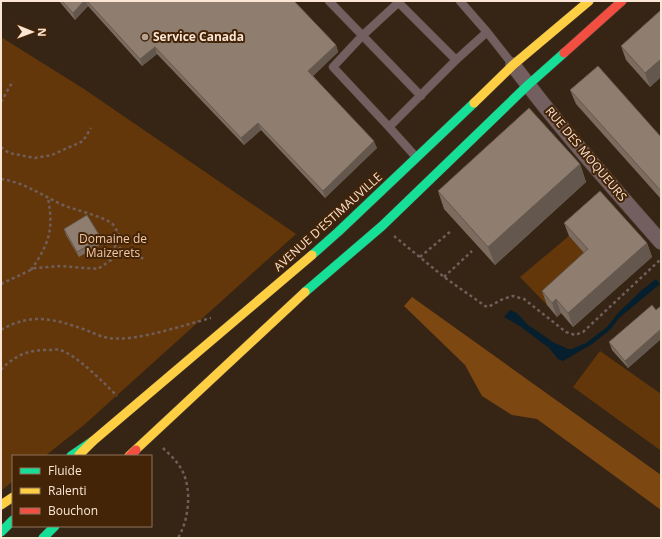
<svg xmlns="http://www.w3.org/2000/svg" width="662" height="539" viewBox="0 0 662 539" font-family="'Open Sans',sans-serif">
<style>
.green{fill:#64370a}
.forest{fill:#7d4712}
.water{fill:#051f2e}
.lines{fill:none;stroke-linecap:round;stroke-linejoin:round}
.lane-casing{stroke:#4f4033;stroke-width:9}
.street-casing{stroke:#4f4033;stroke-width:16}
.fast-casing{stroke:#4f4033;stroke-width:10}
.slow-casing{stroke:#4f4033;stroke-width:10}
.jam-casing{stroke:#4f4033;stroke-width:10}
.path{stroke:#705e5b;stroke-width:2.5;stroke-dasharray:3 3;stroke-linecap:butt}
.lane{stroke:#735f60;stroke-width:8}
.street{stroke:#735f60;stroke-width:15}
.fast{stroke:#16e098;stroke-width:9}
.slow{stroke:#ffcf43;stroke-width:9}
.jam{stroke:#f24e42;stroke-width:9}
.wall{fill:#7b6c5f}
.shaded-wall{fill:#64584e}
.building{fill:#8f7e6f;stroke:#64584e}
.poi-dot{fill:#b6a292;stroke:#442407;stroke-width:1.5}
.labels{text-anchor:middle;stroke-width:4;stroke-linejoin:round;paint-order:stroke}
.poi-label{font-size:12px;font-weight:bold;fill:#fbe6d6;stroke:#442407;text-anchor:start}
.street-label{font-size:12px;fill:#fbe6d6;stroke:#442407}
.park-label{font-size:12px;fill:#f4c9a9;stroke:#442407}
</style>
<rect width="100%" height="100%" fill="#362515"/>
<path class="green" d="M1,37L84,89L296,234L84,425L45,456H13V481L1,491Z
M569,236L585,254L547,305L520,277Z
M600,351L661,394V448L660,450L573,387Z"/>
<path class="forest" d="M412,297L661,475V510L537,419L512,415L482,396L465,365L404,306Z"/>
<path class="water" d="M656,279L660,284L619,318L611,329L592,344L563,361L558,359L549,348L520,326L504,317L510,310L517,313L528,325L553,342L568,349H572L586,343L607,327L619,312L642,290Z"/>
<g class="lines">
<defs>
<path id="lane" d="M329,1L421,96
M397,1L456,60L487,32
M460,1L487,32L513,65
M389,127L333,67L362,36L400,1
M416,157L389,127L456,60"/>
<path id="street" d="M513,65C559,127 610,184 661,242"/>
<path id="fast" d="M312,255L338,232L474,103
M305,292L382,226L528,85L564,53
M71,456L93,441
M1,532L13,520
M43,538L55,526"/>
<path id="slow" d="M474,103L513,65L589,1
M79,455L93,441L312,255
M129,456L305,292
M1,505L13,497"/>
<path id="jam" d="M564,53L622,1
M130,456L136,450"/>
</defs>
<use href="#lane" class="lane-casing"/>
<use href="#street" class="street-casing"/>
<use href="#fast" class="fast-casing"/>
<use href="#slow" class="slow-casing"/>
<use href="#jam" class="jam-casing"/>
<path class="path" d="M1,102L13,81
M1,147L9,153L35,158L52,155L83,141L91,128
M1,179C26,183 41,195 63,205C78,211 95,214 110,222C114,224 116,230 119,234L115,247L126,250L144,259
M394,236L444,277L485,306L488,307L503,299L513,296L524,299L566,332L575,335L583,332L661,259
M420,257L451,231
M31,270C49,244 54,230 48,198
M444,277L472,251
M1,284L35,268L61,266L98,269L111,260L115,247
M1,330C32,312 54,319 86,330C93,333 101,337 109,338C136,342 183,325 211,318
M1,370C14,355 31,349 50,350C53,350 57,349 60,350C77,355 104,383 117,396
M163,448C168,453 174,458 178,464C193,483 190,518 178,538"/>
<use href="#lane" class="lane"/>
<use href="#street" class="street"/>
<use href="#fast" class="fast"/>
<use href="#slow" class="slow"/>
<use href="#jam" class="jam"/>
</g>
<path class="wall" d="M59,1H294L336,45L338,52L313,76L377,148L325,198L261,130L244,145L157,54L142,66L88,6L75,20Z
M661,10V77L650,87L626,60L621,46Z
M570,90L661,137V199L576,104Z
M580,164L586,182L495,265L444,209L438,191Z
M564,223L647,243L652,257L573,327L561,313L557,317L547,305L542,291L584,253L569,236Z
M64,229L101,238L103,243L79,257L66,235Z
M661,306V339L628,368L612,350L609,342L656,310Z"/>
<path class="shaded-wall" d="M84,1H86L88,6L75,20L73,13Z
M336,45L338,52L311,78L308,71Z
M155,47L157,54L142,66L140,59Z
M661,59V77L650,87L645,73Z
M258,123L261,130L244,145L241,138Z
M374,141L377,148L325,198L323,191Z
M580,164L586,182L495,265L488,247Z
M647,243L652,257L573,327L568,313Z
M556,299L561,313L557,317L552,303Z
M661,329V339L628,368L625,361Z"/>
<path class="building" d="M62,1H84L73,13Z
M87,1H294L336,45L308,71L374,141L323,191L258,123L241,138L155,47L140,59Z
M661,10V59L645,73L621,46Z
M598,66L661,137V191L570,90Z
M529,108L580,164L488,247L438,191Z
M600,191L647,243L568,313L556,299L552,303L542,291L588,249L564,223Z
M87,215L101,238L77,252L64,229Z
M652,305L656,310L661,306V329L625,361L609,342Z"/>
<circle class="poi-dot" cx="145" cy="37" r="4"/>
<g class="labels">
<g class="poi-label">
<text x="153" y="41">Service Canada</text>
</g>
<g class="street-label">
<text transform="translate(586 154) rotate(50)" y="4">RUE DES MOQUEURS</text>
<text transform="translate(328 222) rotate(-42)" y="4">AVENUE D'ESTIMAUVILLE</text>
</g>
<g class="park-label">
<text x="113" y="243">Domaine de<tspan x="113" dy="14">Maizerets</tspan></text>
</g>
</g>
<rect width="662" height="539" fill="none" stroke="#fbe6d6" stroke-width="4"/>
<rect x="12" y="455" width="140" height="72" fill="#442407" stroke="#8d725a"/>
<rect x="20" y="468" width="20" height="6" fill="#16e098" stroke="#8d725a"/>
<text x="48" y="475" font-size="12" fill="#fbe6d6">Fluide</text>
<rect x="20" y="488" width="20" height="6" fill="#ffcf43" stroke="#8d725a"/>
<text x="48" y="495" font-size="12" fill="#fbe6d6">Ralenti</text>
<rect x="20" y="508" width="20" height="6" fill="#f24e42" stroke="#8d725a"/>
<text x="48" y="515" font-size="12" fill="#fbe6d6">Bouchon</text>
<g transform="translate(32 32) rotate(91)" stroke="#442407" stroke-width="3" paint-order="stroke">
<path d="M0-3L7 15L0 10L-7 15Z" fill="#fbe6d6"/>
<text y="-6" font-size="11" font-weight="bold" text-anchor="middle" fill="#fbe6d6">N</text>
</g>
</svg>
